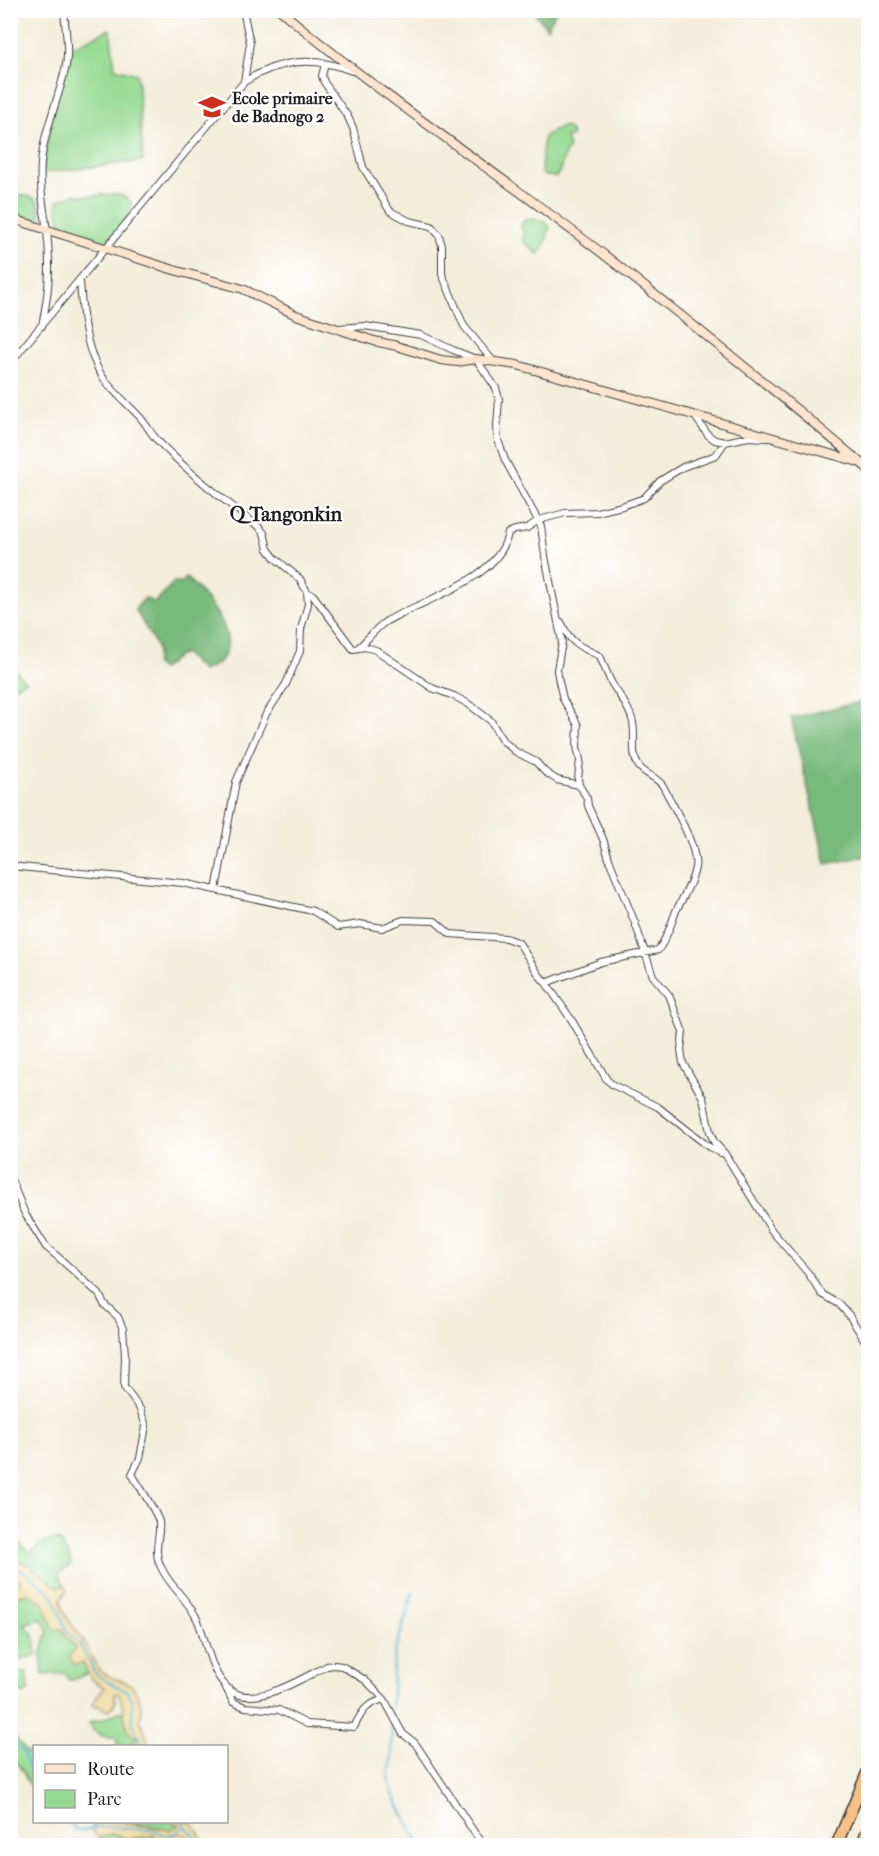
<svg xmlns="http://www.w3.org/2000/svg" width="879" height="1856" viewBox="0 0 879 1856" font-family="'IM FELL French Canon',serif">
<style>
.green{fill:#96da92;stroke:#597b57;stroke-width:1.5}
.forest{fill:#78ba7c;stroke:#4a6b4c;stroke-width:1.5}
.sand{fill:#eeda9e;stroke:#857b5d;stroke-width:1.5}
.lines{fill:none;stroke-linecap:round;stroke-linejoin:round}
.stream{stroke:#51b3d0;stroke-width:2}
.street-casing{stroke:#3c3b38;stroke-width:8}
.secondary-casing{stroke:#3c3b38;stroke-width:10}
.highway-casing{stroke:#3c3b38;stroke-width:13}
.street{stroke:#fff;stroke-width:6}
.secondary{stroke:#fce5cf;stroke-width:8}
.highway{stroke:#f7be87;stroke-width:10}
.labels{text-anchor:middle;stroke-width:4.5;stroke-linejoin:round;paint-order:stroke}
.poi-label{font-size:16px;font-weight:bold;fill:#1c1c1c;stroke:#fff;text-anchor:start}
.quarter-label{font-size:20px;font-weight:bold;fill:#1c1c1c;stroke:#fff}
</style>
<rect width="100%" height="100%" fill="#fff"/>
<filter id="ink" filterUnits="userSpaceOnUse"><feTurbulence type="fractalNoise" baseFrequency=".0167" numOctaves="2"/><feDisplacementMap in="SourceGraphic" scale="12" xChannelSelector="R" yChannelSelector="G"/><feConvolveMatrix kernelMatrix="1 2 1 2 8 2 1 2 1" color-interpolation-filters="sRGB"/></filter>
<filter id="wash" filterUnits="userSpaceOnUse"><feTurbulence type="fractalNoise" baseFrequency=".008" numOctaves="4" result="noise"/><feDisplacementMap in="SourceGraphic" scale="24" xChannelSelector="R" yChannelSelector="G"/><feGaussianBlur stdDeviation="1.35" result="paint"/><feColorMatrix in="noise" values="0 0 0 0 0 0 0 0 0 0 0 0 0 0 0 0 0 1.4 0 .05"/><feComposite in="paint" operator="in"/></filter>
<g filter="url(#wash)">
<rect width="100%" height="100%" fill="#f3edd9"/>
<path class="green" d="M110,29L115,68L137,74L143,161L41,173L67,49Z
M565,126L570,130L572,136L566,138L569,148C561,157 563,169 556,177L545,176L541,173L543,141L545,136L554,130Z
M76,194C93,201 124,185 132,205C126,220 119,232 105,242L79,232L62,229L57,207L59,200Z
M16,195C41,196 38,201 42,222L38,223L11,214L10,202Z
M536,219L545,221L550,228L543,249L538,254L523,241L524,234L521,227L524,220Z
M10,664L25,681L11,688H10Z
M10,1528L21,1545L30,1553C40,1544 45,1539 59,1541L69,1555L71,1564L58,1575L65,1585L58,1587L55,1586L27,1564L14,1561L11,1558Z
M26,1593L43,1601L54,1629H62L65,1636L77,1649L88,1673L73,1680H69L65,1673L43,1675L41,1656L48,1631L42,1619L31,1621L24,1625L34,1635L36,1655L15,1661L16,1672L27,1673L28,1692L11,1695V1599Z
M119,1712L125,1713L128,1731L137,1738V1741L130,1744L128,1746H118L116,1736C105,1739 94,1734 89,1724L91,1722L101,1720Z
M11,1733L34,1761V1791C27,1784 25,1772 18,1765C16,1762 13,1761 11,1758Z
M124,1822H172L180,1825L170,1830Z
M113,1833L127,1839L153,1836L161,1845H102L99,1838Z"/>
<path class="forest" d="M533,11H556L547,28Z
M186,577C202,594 237,628 225,654C222,662 211,667 203,671L184,654L177,657L161,670L155,665L157,651L155,644L135,609L145,598L154,603L174,582L180,584Z
M868,700V856L826,864L791,718Z"/>
<path class="sand" d="M10,1558L14,1561L27,1564L55,1586L58,1587L65,1585L67,1590L61,1599C64,1620 73,1624 83,1640C89,1650 93,1665 102,1672C119,1685 132,1674 140,1702C142,1710 142,1713 140,1720L150,1746H128L130,1744L137,1741V1738C134,1735 130,1734 128,1731C125,1725 123,1702 119,1694H115C116,1702 115,1706 108,1711L101,1707L93,1705L95,1698L105,1688L91,1679L83,1663L74,1665L69,1656L76,1648L65,1636L62,1629H54L43,1601L26,1593L12,1598L11,1593L20,1580L11,1576Z
M99,1822L124,1823L170,1830L179,1825L172,1822H191L199,1833L204,1845H188V1837L181,1833L163,1841L153,1836L127,1839L113,1833L99,1838L93,1833V1824Z"/>
<g class="lines">
<path class="stream" d="M10,1566L28,1573L53,1595L67,1632L79,1643L95,1673L104,1680L127,1691L132,1699L133,1726L141,1740L143,1746
M391,1709L394,1655L413,1592
M391,1715L392,1755L389,1779L393,1794L414,1835L421,1846
M10,1741L23,1752L29,1768L34,1778
M70,1822L76,1830L82,1831L97,1827H113L154,1831L166,1835L173,1834L185,1826
M182,1822L193,1834L198,1846"/>
</g>
</g>
<g filter="url(#ink)">
<g class="lines">
<defs>
<path id="street" d="M243,10L250,43L244,82C280,59 313,56 352,71
M325,64L322,76L324,82L348,117L353,128L363,167L390,211L409,221L431,226L439,235L442,246V274L458,312L464,326L493,361
M80,282C82,310 84,340 97,367C106,386 124,400 138,415C146,423 150,433 158,441C189,473 224,500 259,527L264,533L268,549L275,558L300,579L307,592L308,604L301,629L300,651L286,684L266,714L236,782L216,890
M42,326C49,291 51,267 47,231C44,208 39,186 41,163C44,131 58,100 65,70C70,51 65,29 64,10
M340,328L365,326L421,335L453,350L476,359L496,388L499,399L497,427L498,440L505,460L541,526L545,556L562,642L557,670L559,682L563,699L578,725L577,747L580,760L578,779L579,785L587,798L588,806L603,839L610,862L635,923L653,976L669,995L683,1032L681,1050L683,1063L703,1098L710,1132L714,1142L725,1154L772,1231L808,1273L822,1294L839,1304L849,1315L868,1346
M10,363L244,82
M694,415L708,435L715,440L725,442L748,437L767,438
M307,592L313,595L353,649L365,647L376,650L432,688L454,696L467,703L491,721L502,740L516,752L536,762L545,772L557,780L579,785
M358,648C367,640 375,629 385,622C421,600 500,580 508,533L515,530L527,528L539,520L565,513L597,512L622,506L644,498L660,481L683,467L716,455L725,442
M10,866L183,883L313,911L338,927L360,924L382,928L403,920L435,921L450,934L506,938L519,943L539,975L546,983L601,962L658,950C667,939 671,924 676,911C683,897 692,884 695,868C699,848 673,806 663,786C655,775 644,775 638,765C630,752 637,733 632,719C628,705 618,694 611,682C607,673 603,664 600,656C578,646 571,644 561,622
M546,983L571,1019L607,1080L613,1085L658,1107L709,1147L721,1153
M10,1177L25,1214L46,1247L58,1257L99,1294L104,1304L118,1317L123,1329L125,1355L124,1387L140,1409L146,1426L140,1458L132,1474C138,1485 157,1512 159,1522C161,1538 152,1549 161,1567C169,1586 188,1599 197,1619C207,1640 210,1678 233,1692C258,1707 304,1677 327,1666L334,1665L342,1666L365,1680L384,1699L403,1734L415,1743L476,1835L487,1846
M226,1688L233,1702L245,1707L279,1710L307,1724L354,1727C363,1710 365,1705 384,1699"/>
<path id="secondary" d="M280,10C384,98 499,174 607,257C695,326 783,397 868,469
M10,218L174,270L243,289L296,315L374,341L397,346L441,360L457,362L476,359L517,365L862,463"/>
<path id="highway" d="M836,1846L868,1771
M861,1846L868,1829"/>
</defs>
<use href="#street" class="street-casing"/>
<use href="#secondary" class="secondary-casing"/>
<use href="#highway" class="highway-casing"/>
<use href="#street" class="street"/>
<use href="#secondary" class="secondary"/>
<use href="#highway" class="highway"/>
</g>
</g>
<defs>
<symbol id="school-bare" viewBox="-9 -9 18 18"><path d="M0-5L7-2L0 1L-7-2ZM-4 1L0 2.5L4 1V4Q0 6-4 4Z" fill="#c8321e" stroke="#fff" stroke-width="2.5" paint-order="stroke"/></symbol>
</defs>
<g fill-rule="evenodd">
<use href="#school-bare" x="193" y="88" width="38" height="38"/>
</g>
<g class="labels">
<g class="poi-label">
<text x="232" y="104">Ecole primaire<tspan x="232" dy="18">de Badnogo 2</tspan></text>
</g>
<g class="quarter-label">
<text x="286" y="521">Q Tangonkin</text>
</g>
</g>
<rect width="879" height="1856" fill="none" stroke="#fff" stroke-width="36"/>
<rect x="33" y="1745" width="195" height="78" fill="#ffffff" stroke="#a4a4a4" stroke-width="1.5"/>
<rect x="45" y="1764" width="30" height="9" fill="#fce5cf" stroke="#a4a4a4" stroke-width="1.5"/>
<text x="87" y="1775" font-size="18" fill="#1c1c1c">Route</text>
<rect x="45" y="1790" width="30" height="18" fill="#96da92" stroke="#a4a4a4" stroke-width="1.5"/>
<text x="87" y="1805" font-size="18" fill="#1c1c1c">Parc</text>
</svg>
